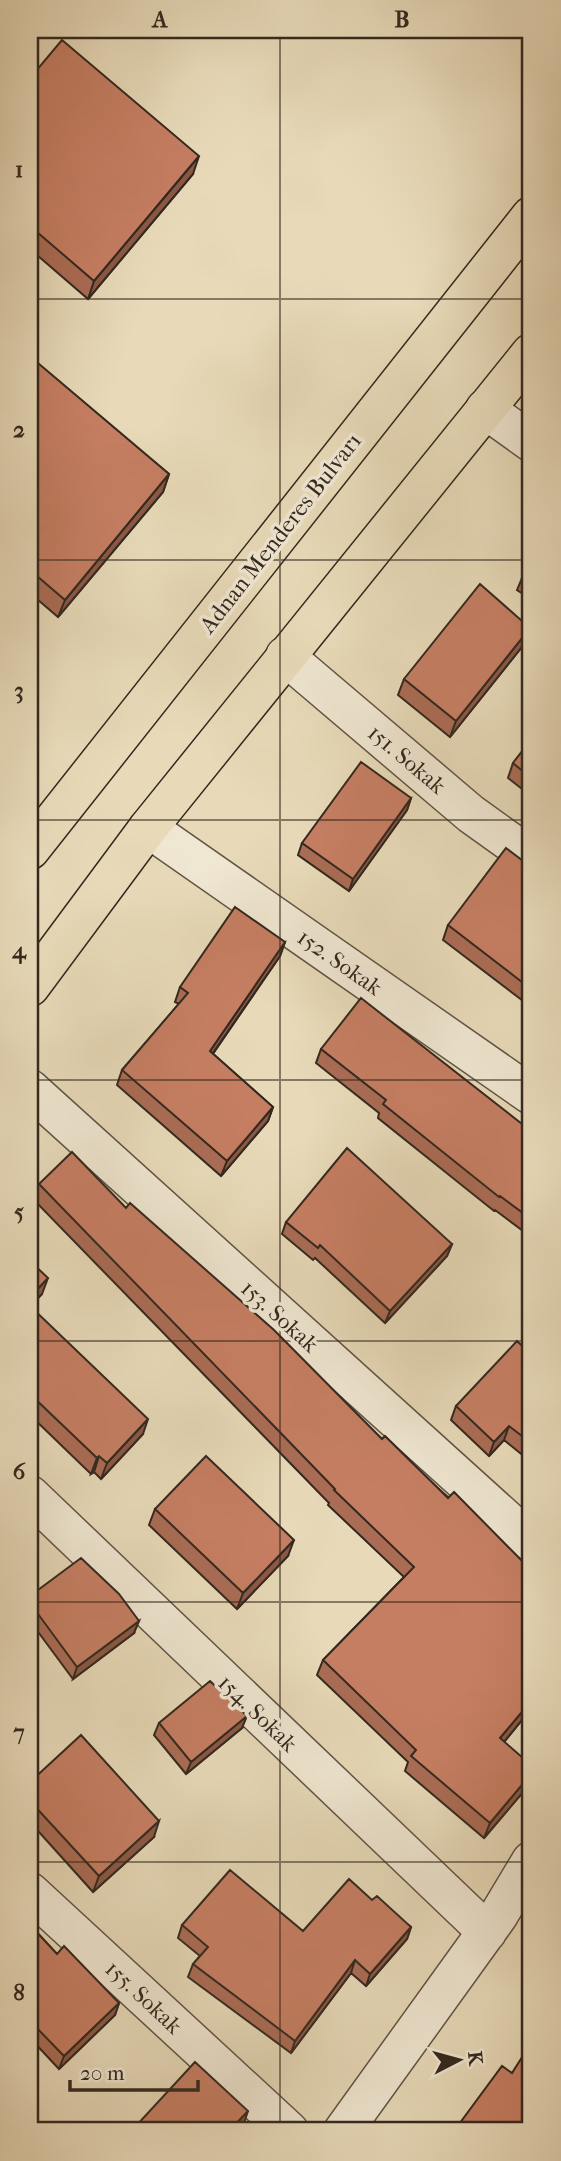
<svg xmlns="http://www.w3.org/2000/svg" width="561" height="2161" viewBox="0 0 561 2161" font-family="'IM FELL French Canon',serif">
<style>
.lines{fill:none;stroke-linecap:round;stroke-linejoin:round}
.minor-casing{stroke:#605446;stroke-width:41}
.major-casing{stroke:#33281f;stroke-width:41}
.minor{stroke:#f0e7d2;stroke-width:38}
.major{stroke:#e8dab9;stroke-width:38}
.wall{fill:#aa6c55;stroke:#33281f;stroke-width:2}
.shaded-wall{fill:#8b5845;stroke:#33281f;stroke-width:2}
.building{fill:#c67e63;stroke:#33281f;stroke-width:2}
.grid{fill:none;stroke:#33281f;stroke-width:2;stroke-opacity:0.55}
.labels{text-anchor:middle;stroke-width:7;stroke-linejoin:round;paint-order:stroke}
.street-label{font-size:23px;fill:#33281f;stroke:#f0e7d2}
.neatline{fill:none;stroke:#33281f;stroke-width:2.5}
.grid-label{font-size:23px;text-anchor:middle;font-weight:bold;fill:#33281f}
</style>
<rect width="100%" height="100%" fill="#e8dab9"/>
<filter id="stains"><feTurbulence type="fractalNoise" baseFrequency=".00286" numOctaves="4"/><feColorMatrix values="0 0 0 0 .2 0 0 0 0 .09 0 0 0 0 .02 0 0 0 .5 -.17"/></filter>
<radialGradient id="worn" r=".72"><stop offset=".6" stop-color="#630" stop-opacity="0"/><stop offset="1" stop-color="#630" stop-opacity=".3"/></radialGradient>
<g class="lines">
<defs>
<path id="minor" d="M485,409L531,442
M285,656L471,814L531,857
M148,828L531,1095
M30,1089L531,1542
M30,1495L487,1932
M30,1892L289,2131
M343,2131L498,1916L531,1861"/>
<path id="major" d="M30,850L531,216
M30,987L148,828L531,353"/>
</defs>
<use href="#minor" class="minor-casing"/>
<use href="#major" class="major-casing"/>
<use href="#minor" class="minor"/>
<use href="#major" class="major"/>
</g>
<path class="wall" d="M30,78L193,174L88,299L30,249Z
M30,361L169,474L163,492L58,617L30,593Z
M531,566V599L517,590L522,578Z
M530,628L525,643L450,737L398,695L404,679Z
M531,740V796L508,778L513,763Z
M411,798L407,810L349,891L298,855L302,843Z
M531,867V1007L443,940L448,925Z
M285,942L280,956L213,1054L273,1107L268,1121L221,1176L117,1085L122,1070L179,1004L175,1002L180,987Z
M321,1049L531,1131V1237L495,1210L494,1211L378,1118L379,1113L316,1063Z
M39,1184L126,1208L382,1439L531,1570V1709L504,1742L530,1784L484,1838L405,1771L408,1762L317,1675L323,1660L404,1577L328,1505L329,1503L33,1199Z
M286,1222L452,1244L447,1256L385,1323L315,1258L313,1260L282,1234Z
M30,1261L42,1294L30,1306L143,1434L101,1479L94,1472L91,1474L30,1415Z
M531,1354V1462L504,1440L489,1456L451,1420L456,1406Z
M155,1509L288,1556L237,1609L149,1525Z
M30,1596L134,1633L73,1679L30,1621Z
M159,1723L242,1728L186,1774L154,1735Z
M30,1782L154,1837L93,1892L30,1822Z
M372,1900L411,1927L407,1939L366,1986L351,1973L291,2053L188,1977L193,1964L200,1956L178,1938L182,1925L303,1931Z
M30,1925L57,1954L119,2003L115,2015L59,2069L30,2038Z"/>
<path class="shaded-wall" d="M199,156L193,174L88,299L94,281Z
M169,474L163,492L58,617L65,600Z
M530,628L525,643L450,737L456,721Z
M411,798L407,810L349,891L353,879Z
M285,942L280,956L204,1066L210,1051Z
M273,1107L268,1121L221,1176L227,1161Z
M452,1244L447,1256L385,1323L390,1311Z
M48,1278L42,1294L30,1307V1297Z
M148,1419L143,1434L101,1479L107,1463Z
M509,1426L504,1440L489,1456L494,1442Z
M99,1456L94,1472L91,1474L97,1458Z
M294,1540L288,1556L237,1609L243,1593Z
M139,1621L134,1633L73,1679L77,1667Z
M531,1701V1709L495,1753L500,1738Z
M247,1716L242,1728L186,1774L191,1762Z
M531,1774L530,1784L484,1838L490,1823Z
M159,1821L154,1837L93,1892L99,1876Z
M411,1927L407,1939L366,1986L370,1974Z
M355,1960L351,1973L291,2053L295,2041Z
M119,2003L115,2015L59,2069L64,2056Z
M248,2111L244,2123L236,2131H229Z"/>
<path class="building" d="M62,40L199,156L94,281L30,226V78Z
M32,358L169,474L65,600L30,570V361Z
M531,566V584L522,578Z
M480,584L530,628L456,721L404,679Z
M531,740V778L513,763Z
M361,762L411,798L353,879L302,843Z
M506,848L531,867V989L448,925Z
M235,907L285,942L210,1051L273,1107L227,1161L122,1070L188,993L180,987Z
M361,998L531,1131V1219L500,1196L499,1197L383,1104L386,1100L321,1049Z
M347,1148L452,1244L390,1311L320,1245L318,1248L286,1222Z
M72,1152L126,1208L130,1203L274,1330L382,1439L385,1436L448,1498L454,1492L531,1570V1701L500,1738L531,1765V1774L490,1823L411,1756L416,1750L323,1660L414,1567L334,1490L335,1489L39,1184Z
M30,1261L48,1278L30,1297Z
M30,1306L148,1419L107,1463L99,1456L97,1458L30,1394Z
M517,1341L531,1354V1443L509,1426L494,1442L456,1406Z
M206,1456L294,1540L243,1593L155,1509Z
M81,1558L119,1594L139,1621L77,1667L30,1603V1596Z
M210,1681L247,1716L191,1762L159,1723Z
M81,1735L159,1821L99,1876L30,1801V1782Z
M230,1870L303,1931L349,1879L372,1900L377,1896L411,1927L370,1974L355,1960L295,2041L193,1964L208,1947L182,1925Z
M30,1925L57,1954L64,1946L119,2003L64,2056L30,2021Z
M531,2043V2131H454L502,2066L512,2073Z
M195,2062L248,2111L229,2131H139L135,2127Z"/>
<path class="grid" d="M280,30V2131M30,299H531M30,560H531M30,820H531M30,1080H531M30,1341H531M30,1602H531M30,1862H531"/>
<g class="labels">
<g class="street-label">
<text transform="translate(280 533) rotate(-52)" y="8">Adnan Menderes Bulvarı</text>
<text transform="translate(407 759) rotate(40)" y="8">151. Sokak</text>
<text transform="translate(340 962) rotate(35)" y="8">152. Sokak</text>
<text transform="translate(280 1316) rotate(42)" y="8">153. Sokak</text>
<text transform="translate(258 1713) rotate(44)" y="8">154. Sokak</text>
<text transform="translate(144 1997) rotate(43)" y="8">155. Sokak</text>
</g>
</g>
<rect width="561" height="2161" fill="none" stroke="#e8dab9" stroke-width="77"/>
<g transform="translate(459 2060) rotate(84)" stroke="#f0e7d2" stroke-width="5" paint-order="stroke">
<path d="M0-5L12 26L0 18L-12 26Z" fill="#33281f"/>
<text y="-10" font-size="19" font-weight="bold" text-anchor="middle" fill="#33281f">K</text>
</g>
<path d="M70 2080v10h128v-10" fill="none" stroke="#33281f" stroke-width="3.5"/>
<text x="80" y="2080" font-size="21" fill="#33281f" stroke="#f0e7d2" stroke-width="5" paint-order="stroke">20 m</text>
<rect x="38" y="38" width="484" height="2084" class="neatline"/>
<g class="grid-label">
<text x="160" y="27">A</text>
<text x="402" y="27">B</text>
<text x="19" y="177">1</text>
<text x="19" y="437">2</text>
<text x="19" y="698">3</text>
<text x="19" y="958">4</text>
<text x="19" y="1219">5</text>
<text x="19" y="1479">6</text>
<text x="19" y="1740">7</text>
<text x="19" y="2000">8</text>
</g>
<rect width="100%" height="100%" filter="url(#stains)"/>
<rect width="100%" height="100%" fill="url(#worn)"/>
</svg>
